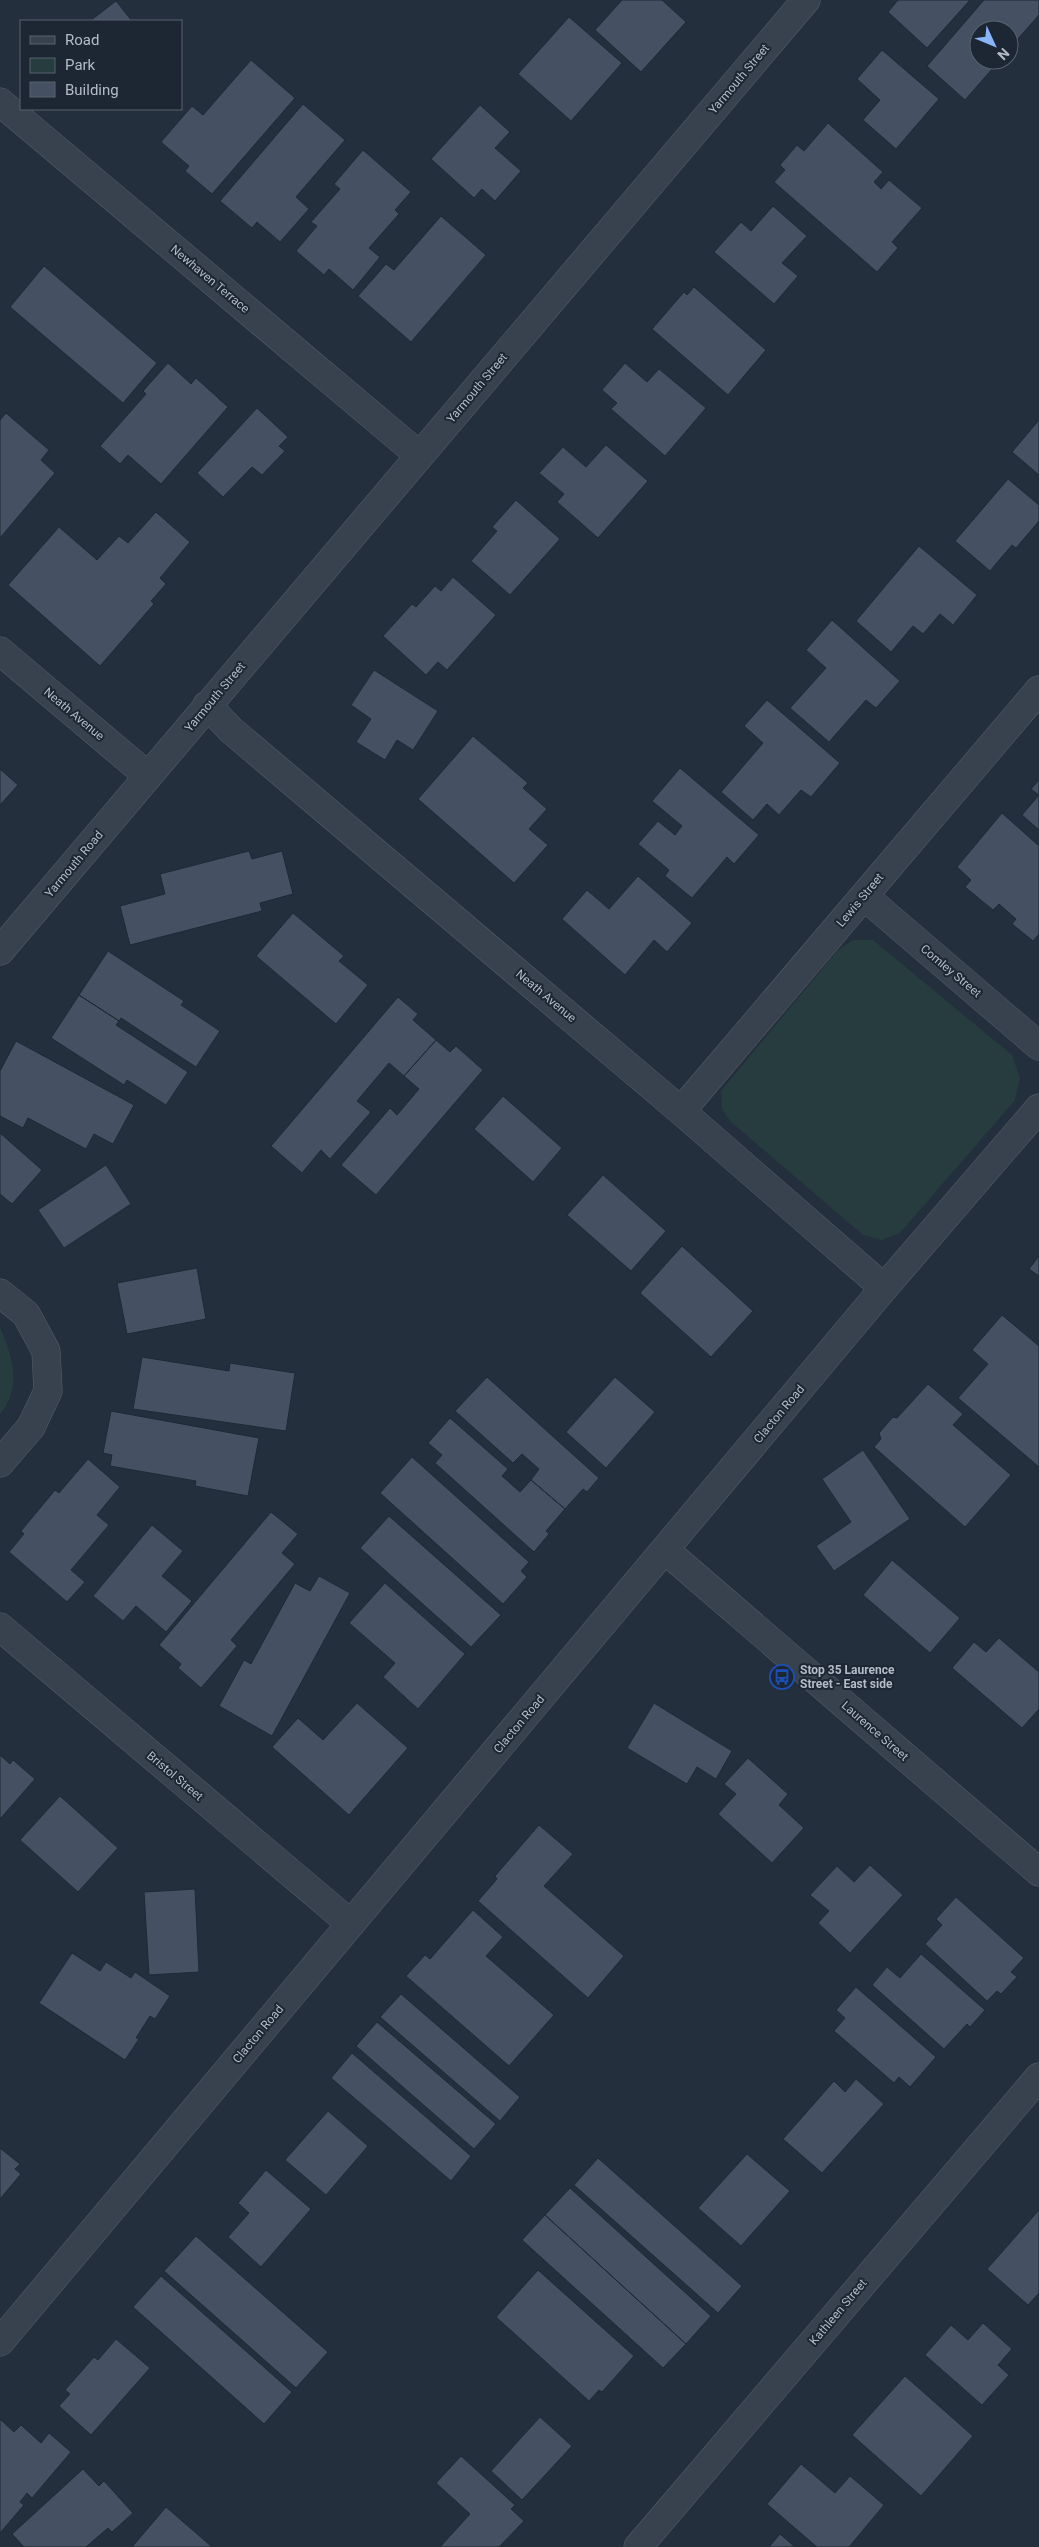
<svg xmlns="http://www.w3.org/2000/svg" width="1039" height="2547" viewBox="0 0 1039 2547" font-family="Roboto,sans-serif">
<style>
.green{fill:#263c3f}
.building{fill:#455162;stroke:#1f2835}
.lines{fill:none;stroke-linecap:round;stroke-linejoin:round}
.street-casing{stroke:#565f6c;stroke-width:29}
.street{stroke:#38414e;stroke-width:28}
.labels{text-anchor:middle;stroke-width:4;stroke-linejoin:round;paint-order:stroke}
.street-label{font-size:12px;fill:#b4bcc9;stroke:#1d2633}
.poi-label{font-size:12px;font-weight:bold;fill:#b4bcc9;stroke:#1d2633;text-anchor:start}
</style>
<rect width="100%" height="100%" fill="#242f3e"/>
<path class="green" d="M853,940H873L1012,1055L1020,1078L1015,1100L900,1233L882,1240L863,1235L730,1121L722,1109L721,1091L837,951Z
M0,1327C12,1356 23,1387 0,1414Z"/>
<path class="building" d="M622,0H662L686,22L641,72L595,30Z
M898,0H970L927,48L888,12Z
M984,0H1039V15L1009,49V30H979V60H1000L965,100L927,66Z
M116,1L132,21H90Z
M569,17L622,63L571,121L518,74Z
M882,50L939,99L896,149L863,120L880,100L857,79Z
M251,60L295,98L212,194L185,171L189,166L161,142L192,106L203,115Z
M303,104L345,140L296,197L309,209L280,242L257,222L252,228L220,201Z
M480,105L510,132L495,148L521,171L495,201L482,189L474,198L431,159Z
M828,123L883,172L874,182L881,189L889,180L922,208L892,242L898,248L877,272L774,182L785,170L780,165L797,145L804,151Z
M363,150L411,192L395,210L399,214L369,248L380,257L353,290L329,269L324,275L296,251L317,226L311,222L340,189L334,184Z
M773,206L807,236L782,263L798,276L774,304L714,252L741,222L751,231Z
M441,216L486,255L411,342L358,296L386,264L394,270Z
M44,266L157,363L123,403L10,307Z
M694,287L766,350L728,395L652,329L684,292L687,295Z
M168,363L191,384L196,378L228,407L161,484L128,455L120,464L100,446L146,394L143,391Z
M625,363L647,382L659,369L706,408L665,456L611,409L617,403L602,390Z
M257,408L288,437L279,446L285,451L262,475L252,467L223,497L197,473Z
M6,413L49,450L41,460L55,473L0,538V420Z
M1039,420V475L1012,452Z
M606,445L648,481L598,538L557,502L564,494L539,473L563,447L586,467Z
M1008,479L1039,505V521L1016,548L1012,545L990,571L955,541Z
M516,500L560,539L510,595L471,561L497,531L492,527Z
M156,512L190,542L160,578L166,584L151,601L154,604L100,666L8,585L59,527L97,560L119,536L128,543Z
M919,546L977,595L953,625L940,614L923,634L913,626L891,652L856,621Z
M453,577L496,615L447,670L438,662L426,675L383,636L412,604L416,607L435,586L441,591Z
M832,620L900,681L876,708L866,700L829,742L790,708L826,668L806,650Z
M374,670L438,711L413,750L397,740L385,760L356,742L371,719L351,705Z
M767,700L840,763L811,797L801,790L779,815L767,804L753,820L721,792L763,743L744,726Z
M473,736L528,783L523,788L547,809L529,829L548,845L514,883L418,799Z
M680,768L759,835L734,864L727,857L692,898L665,876L669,870L638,844L658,821L675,835L682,826L652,801Z
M0,769L18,785L0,805Z
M1039,780V830L1022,815L1039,795L1031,789Z
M1002,813L1039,846V934L1033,941L1012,924L1016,919L999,904L993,910L965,887L971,880L957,867Z
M249,851L252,859L282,851L293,894L260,903L262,911L130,945L120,906L165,894L160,874Z
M638,876L692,923L667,952L654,940L625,975L562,919L587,890L609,909Z
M293,913L344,956L339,961L368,985L336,1024L256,956Z
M108,951L184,1001L181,1005L220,1031L196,1067L121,1018L119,1021L79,995Z
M79,995L119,1021L116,1025L188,1072L166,1105L127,1080L124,1085L51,1038Z
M398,997L418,1014L413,1020L436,1040L404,1076L389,1063L357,1101L371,1112L330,1159L321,1150L302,1173L271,1146Z
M436,1040L450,1052L456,1046L483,1070L376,1195L341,1165L390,1108L397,1115L419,1089L404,1076Z
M16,1041L134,1105L113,1144L94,1134L86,1149L28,1118L23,1128L0,1116V1071Z
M503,1096L562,1148L533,1182L474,1129Z
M0,1133L42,1170L12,1204L0,1194Z
M106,1165L131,1204L64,1248L38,1210Z
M603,1175L666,1231L631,1271L567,1215Z
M682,1246L753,1311L711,1357L640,1293Z
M1039,1256V1276L1029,1269Z
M197,1268L206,1319L127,1334L117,1283Z
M1002,1315L1039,1346V1467L958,1398L988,1364L972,1350Z
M142,1357L229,1371L230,1363L295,1373L286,1431L133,1409Z
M487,1377L599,1478L587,1492L583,1489L565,1509L531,1480L539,1469L522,1454L513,1463L455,1411Z
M615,1377L655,1412L606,1468L566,1432Z
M928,1384L963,1414L953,1425L1011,1475L965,1527L874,1447L881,1439L879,1433L893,1417L897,1418Z
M111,1411L259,1438L248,1496L195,1486L196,1481L110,1466L112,1455L103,1453Z
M450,1418L508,1469L502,1476L520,1492L531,1480L565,1509L546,1531L549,1534L534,1552L435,1463L442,1455L428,1443Z
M863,1450L910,1519L834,1571L816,1546L851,1522L822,1479Z
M412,1457L529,1562L521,1571L527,1577L503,1604L380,1493Z
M88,1459L120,1487L97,1515L109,1525L71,1570L85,1582L67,1602L9,1552L24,1534L21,1531L55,1490L59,1493Z
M271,1512L298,1534L282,1553L295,1564L231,1640L237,1646L201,1688L178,1668L181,1664L159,1645Z
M389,1516L501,1615L471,1647L360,1548Z
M152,1525L183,1551L162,1576L192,1601L166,1632L136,1606L123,1621L93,1596Z
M892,1560L960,1618L930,1653L863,1595Z
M319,1576L350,1593L272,1736L219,1706L244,1660L251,1664L295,1583L310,1591Z
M385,1583L465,1654L418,1709L383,1677L395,1663L349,1623Z
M999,1638L1039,1672V1709L1022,1728L952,1668L974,1642L986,1652Z
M357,1703L408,1748L349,1815L272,1747L298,1718L323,1740Z
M654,1703L732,1751L716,1779L697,1767L687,1784L627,1748Z
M0,1755L10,1764L13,1760L35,1779L0,1819Z
M748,1758L788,1794L779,1805L804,1828L772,1863L718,1814L736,1794L724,1784Z
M60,1796L118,1848L78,1892L20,1840Z
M539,1825L573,1854L544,1886L624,1956L588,1998L478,1901L497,1879L495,1876Z
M870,1865L903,1895L850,1953L818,1923L829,1911L810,1895L837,1866L854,1882Z
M195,1889L199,1972L149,1975L144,1892Z
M956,1897L1024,1958L1011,1972L1017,1977L1001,1994L997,1991L987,2001L925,1944L942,1925L936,1919Z
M473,1910L503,1937L486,1956L554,2015L509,2066L406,1976L425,1955L430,1959Z
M72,1953L100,1971L106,1962L131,1978L135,1972L170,1996L155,2019L150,2016L136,2038L139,2039L125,2060L39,2003Z
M921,1954L985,2010L970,2027L967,2024L944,2049L872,1985L887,1967L900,1978Z
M856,1987L936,2057L910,2087L899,2077L894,2083L834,2031L845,2018L836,2010Z
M401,1994L520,2097L500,2121L380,2017Z
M377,2022L496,2124L474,2149L356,2046Z
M352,2053L471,2156L451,2181L331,2078Z
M856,2079L884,2104L822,2173L783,2139L834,2081L845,2092Z
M328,2111L368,2146L326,2195L285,2160Z
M0,2148L20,2164L15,2169L21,2174L0,2199Z
M747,2154L790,2191L741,2246L698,2208Z
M598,2158L742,2286L718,2313L574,2185Z
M266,2170L311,2209L261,2267L228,2237L249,2213L238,2203Z
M570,2188L711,2316L686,2344L545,2215Z
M1039,2210V2293L1028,2305L987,2269Z
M545,2215L686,2344L663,2368L522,2240Z
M196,2236L328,2352L296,2388L164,2271Z
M538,2270L634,2356L602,2392L599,2390L589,2401L496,2317Z
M161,2276L292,2392L264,2424L133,2307Z
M983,2323L1012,2349L998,2365L1009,2375L982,2405L925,2355L951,2325L968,2340Z
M116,2339L150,2368L91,2435L59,2406L70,2394L65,2390L94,2357L98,2360Z
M905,2376L973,2436L921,2496L852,2435Z
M540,2417L572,2446L522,2500L491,2471Z
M0,2419L14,2432L21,2425L41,2443L49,2433L71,2452L32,2498L27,2493L20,2502L24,2505L0,2533Z
M461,2456L515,2505L511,2509L524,2521L499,2547H440L470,2514L436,2483Z
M801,2464L835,2493L850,2476L884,2505L849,2547H817L767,2504Z
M83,2469L99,2486L104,2481L133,2513L112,2532L108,2528L86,2547H24L12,2534Z
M166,2507L211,2546L210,2547H132Z
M780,2534L795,2547H769Z"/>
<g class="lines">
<defs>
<path id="street" d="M0,102L419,455
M0,651L148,776
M207,705L231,730L681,1111L884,1288
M864,896L1039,1046
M0,951L806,0
M681,1111L1039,690
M0,1293L26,1314L46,1351L48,1391L31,1427L0,1463
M665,1550L1039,1872
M0,1627L351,1924
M0,2342L884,1288L1039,1108
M638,2547L1039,2077"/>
</defs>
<use href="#street" class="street-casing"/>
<use href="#street" class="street"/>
</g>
<defs>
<symbol id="bus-ring" viewBox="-11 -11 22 22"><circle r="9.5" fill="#1d2633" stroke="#1a4fb4" stroke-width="1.5"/><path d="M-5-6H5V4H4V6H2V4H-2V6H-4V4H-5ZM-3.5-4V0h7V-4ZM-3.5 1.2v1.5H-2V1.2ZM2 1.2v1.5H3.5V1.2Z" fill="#1a4fb4"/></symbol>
</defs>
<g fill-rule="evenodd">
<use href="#bus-ring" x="768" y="1663" width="28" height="28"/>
</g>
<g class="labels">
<g class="street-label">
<text transform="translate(739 79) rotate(-50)" y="4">Yarmouth Street</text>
<text transform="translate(210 279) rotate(40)" y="4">Newhaven Terrace</text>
<text transform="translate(477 388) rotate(-50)" y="4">Yarmouth Street</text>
<text transform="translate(215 697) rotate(-50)" y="4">Yarmouth Street</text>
<text transform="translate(74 714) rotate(40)" y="4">Neath Avenue</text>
<text transform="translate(74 864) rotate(-50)" y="4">Yarmouth Road</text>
<text transform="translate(860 900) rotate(-50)" y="4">Lewis Street</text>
<text transform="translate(951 971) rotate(40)" y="4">Comley Street</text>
<text transform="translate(546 996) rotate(40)" y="4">Neath Avenue</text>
<text transform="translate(779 1414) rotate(-50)" y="4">Clacton Road</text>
<text transform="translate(519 1724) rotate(-50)" y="4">Clacton Road</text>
<text transform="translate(875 1731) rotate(41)" y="4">Laurence Street</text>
<text transform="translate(175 1776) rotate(40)" y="4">Bristol Street</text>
<text transform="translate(258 2034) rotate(-50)" y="4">Clacton Road</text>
<text transform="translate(838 2312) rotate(-50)" y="4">Kathleen Street</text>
</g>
<g class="poi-label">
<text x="800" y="1674">Stop 35 Laurence<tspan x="800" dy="14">Street - East side</tspan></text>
</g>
</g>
<rect x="20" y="20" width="162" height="90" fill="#1d2633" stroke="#59626f"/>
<rect x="30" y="36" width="25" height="8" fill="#38414e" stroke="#59626f"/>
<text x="65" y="45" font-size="15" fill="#b4bcc9">Road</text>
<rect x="30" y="58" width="25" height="15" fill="#263c3f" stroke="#59626f"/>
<text x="65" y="70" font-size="15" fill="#b4bcc9">Park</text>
<rect x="30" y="82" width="25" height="15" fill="#455162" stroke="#59626f"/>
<text x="65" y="95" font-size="15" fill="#b4bcc9">Building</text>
<g transform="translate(994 45) rotate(134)"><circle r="24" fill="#1d2633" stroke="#59626f"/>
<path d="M0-4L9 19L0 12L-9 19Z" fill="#8ab4f8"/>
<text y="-8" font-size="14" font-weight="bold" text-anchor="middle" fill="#b4bcc9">N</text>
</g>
</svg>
